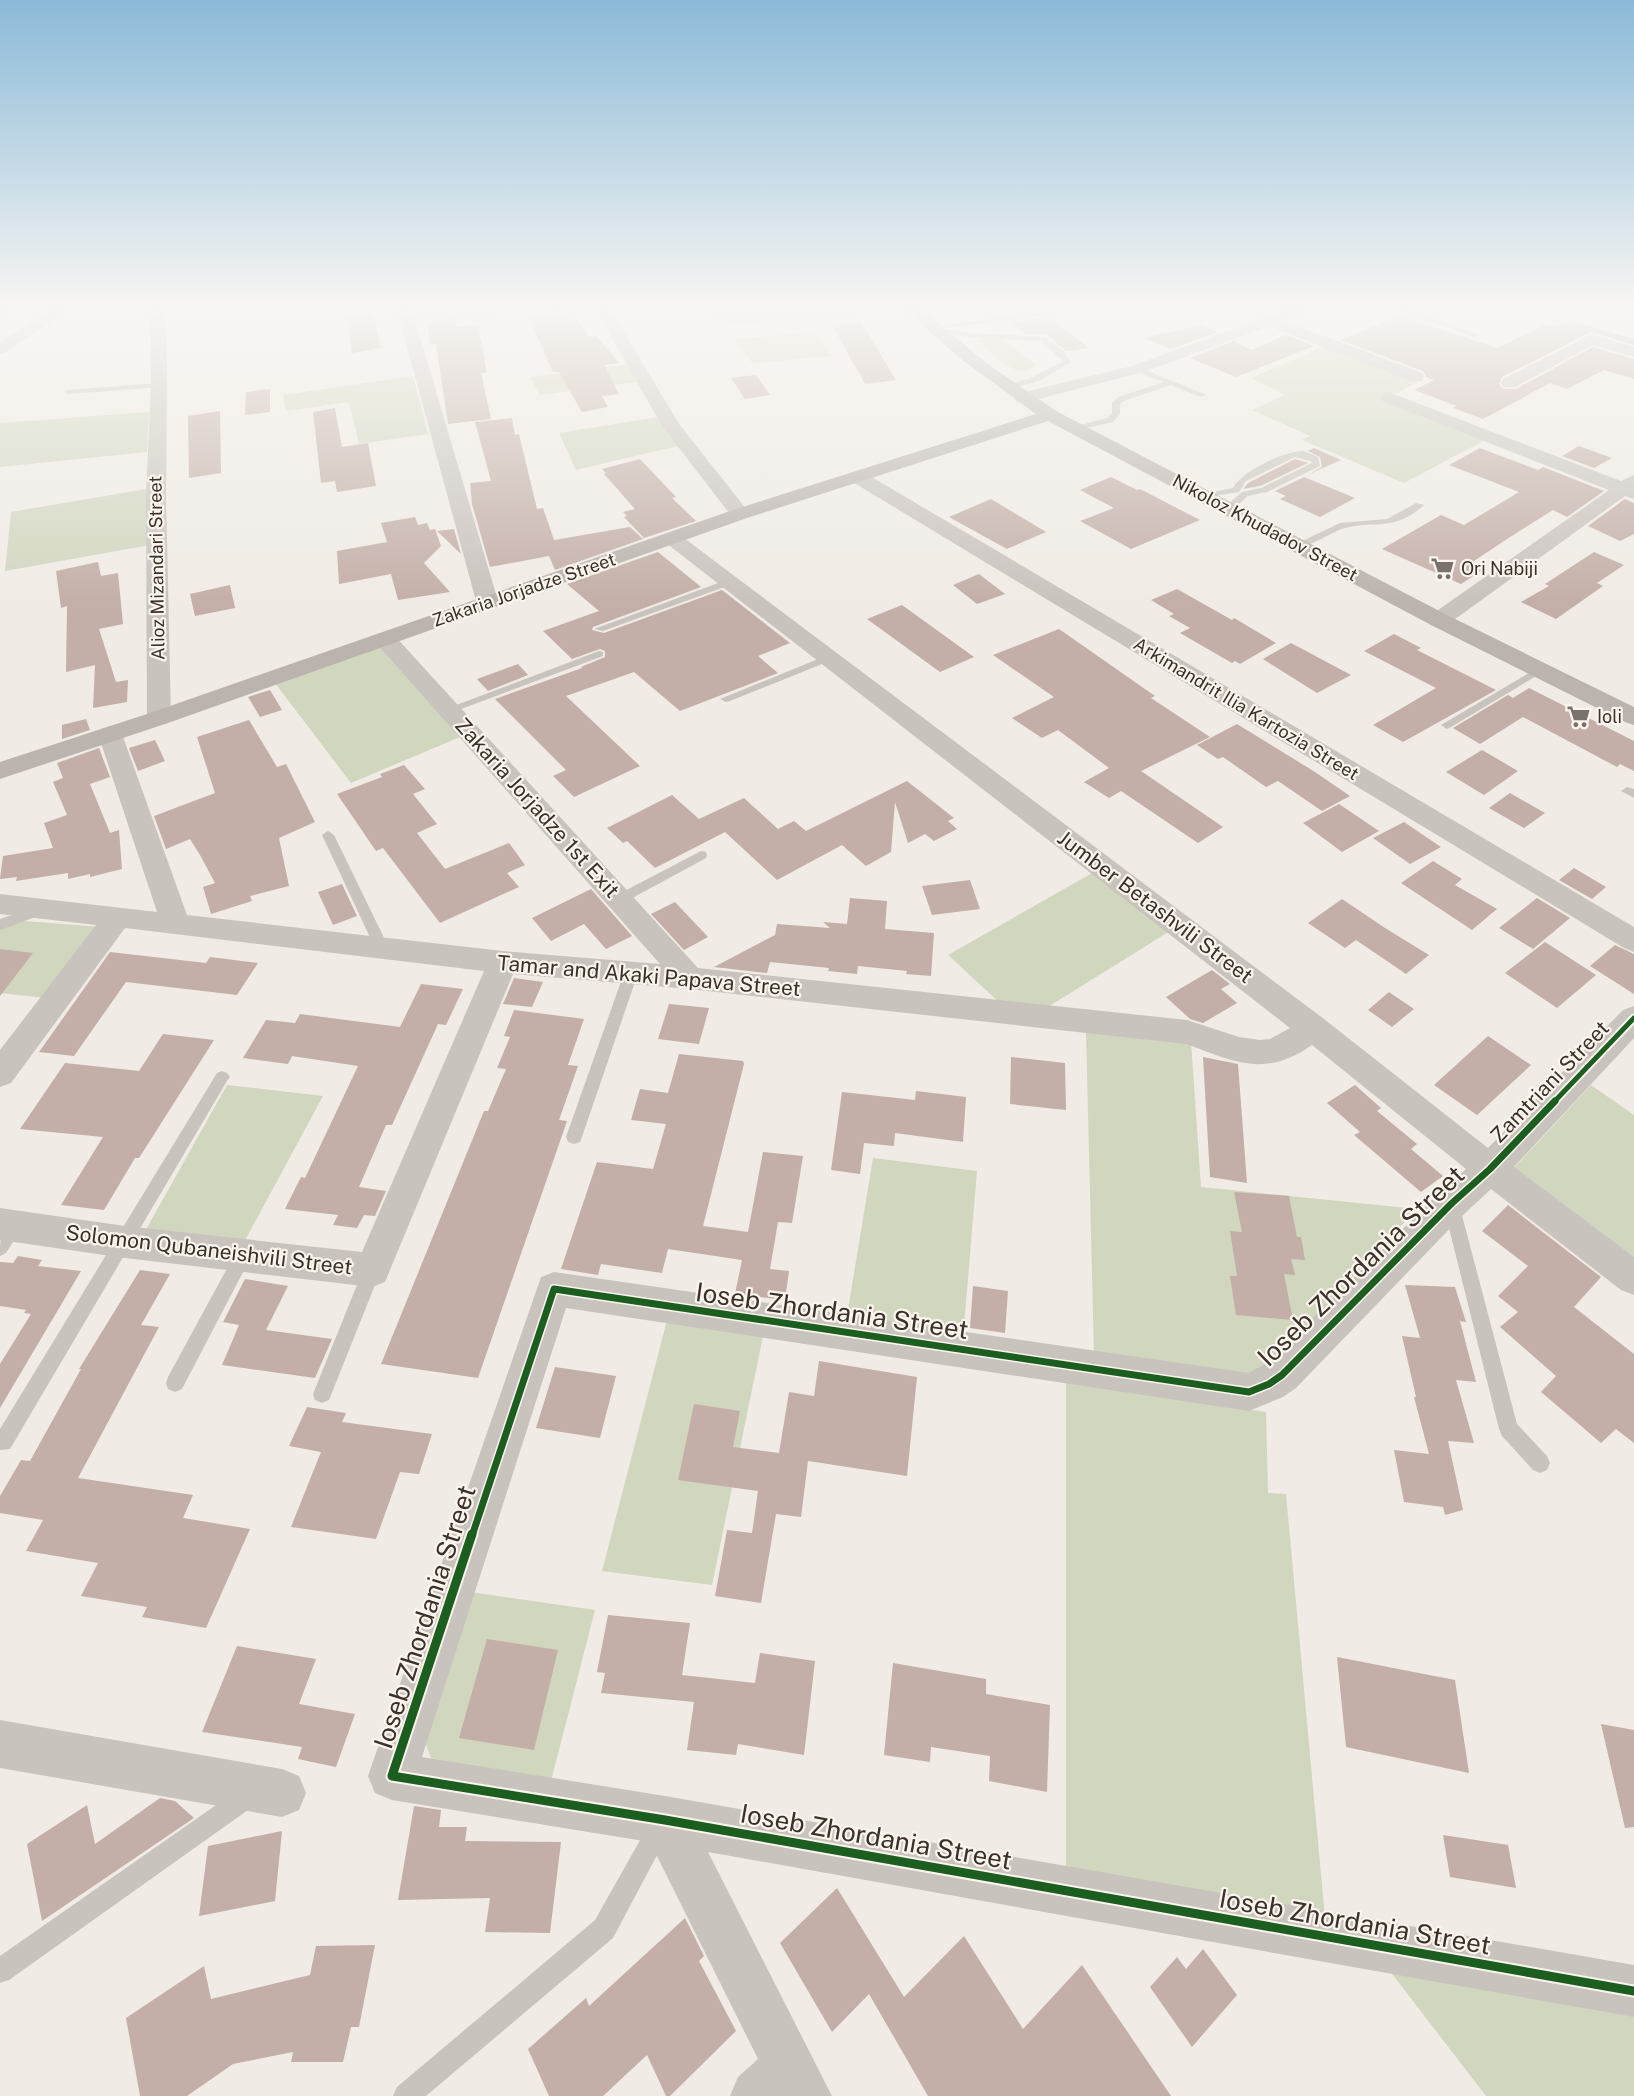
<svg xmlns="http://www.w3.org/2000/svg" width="1634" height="2096" viewBox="0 0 1634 2096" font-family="'Public Sans',sans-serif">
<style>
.green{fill:#d1d6bf}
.building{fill:#c3afa7}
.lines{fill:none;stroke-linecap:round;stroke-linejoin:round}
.lane{fill:#c9c3be;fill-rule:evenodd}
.street{fill:#c9c3be;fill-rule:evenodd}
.secondary{fill:#bab3ae;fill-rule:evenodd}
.cycleway-far2-casing{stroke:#fbf5ee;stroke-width:9}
.cycleway-far1-casing{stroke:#fbf5ee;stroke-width:10}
.cycleway-casing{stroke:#fbf5ee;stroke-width:13}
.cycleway-far2{stroke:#1b5e20;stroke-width:5}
.cycleway-far1{stroke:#1b5e20;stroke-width:7}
.cycleway{stroke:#1b5e20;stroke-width:9}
.labels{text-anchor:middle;stroke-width:4.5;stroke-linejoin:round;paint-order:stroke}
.far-street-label{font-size:18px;fill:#3b302b;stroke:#fbf5ee}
.far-poi-label{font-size:18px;fill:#3b302b;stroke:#fbf5ee;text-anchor:start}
.street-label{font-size:21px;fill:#3b302b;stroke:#fbf5ee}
.near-street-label{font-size:26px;fill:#3b302b;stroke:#fbf5ee}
</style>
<rect width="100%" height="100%" fill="#f0ebe5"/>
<path class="green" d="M409,310H497L499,314L412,321Z
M711,310H887L888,311L724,326Z
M816,332L832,356L752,363L735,339Z
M983,337L1001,338L1036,365C1019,384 991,352 978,341Z
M1325,346L1422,380L1384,399L1487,439L1404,483L1302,440L1310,436L1252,410L1285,395L1251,378Z
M628,364L639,382L540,395L530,377Z
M413,376L428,434L359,444L349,402L286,411L283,395Z
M149,412L147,452L0,467V423Z
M657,417L678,446L576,470L559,433Z
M146,489L150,545L5,571L11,512Z
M381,646L460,737L351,783L275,683Z
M1094,872L1170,931L1043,1010L1001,1004L948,955Z
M0,919L100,927L46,998L0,993Z
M1086,1032L1191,1042L1201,1187L1417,1209L1253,1381L1094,1354Z
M227,1085L323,1096L242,1246L144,1233Z
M1591,1085L1634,1115V1261L1513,1169Z
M873,1158L977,1171L963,1338L846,1322Z
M667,1320L763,1336L712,1585L602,1571Z
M1066,1382L1266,1412L1268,1493L1286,1494L1325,1918L1066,1873Z
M470,1592L595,1610L551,1781L431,1758L423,1737Z
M1386,1966L1634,2015V2096H1486Z"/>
<path class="building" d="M563,310L572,320L578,319L588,337L597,336L619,363L604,365L619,394L602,396L608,407L582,412L559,372H553L527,314Z
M373,313L381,348L352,353L346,316Z
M1400,316L1497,348L1547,324L1554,327L1569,320L1634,339V345L1591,332L1502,377L1499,384L1503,389H1516L1593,347L1634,359V379L1604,370L1567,389L1550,383L1483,419L1453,408L1457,406L1414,390L1434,380L1426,377L1423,371L1341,340Z
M1049,317L1089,348L1066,351L1047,335L1026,334L1012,322Z
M455,318L456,327L478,325L487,373H481L491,419L448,424L436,344L430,345L427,321Z
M861,322L896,380L865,384L832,325Z
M1202,325L1217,332L1171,349L1144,338Z
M1286,335L1314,346L1236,377L1190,358L1234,341L1251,350Z
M756,375L770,395L745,399L731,378Z
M270,389V412L245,415L246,392Z
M335,408L342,447L368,443L376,486L337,492L335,481L321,483L313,412Z
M220,411L221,473L189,478L188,416Z
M512,418L515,435L519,434L537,509L543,508L554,540L630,527L643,539L555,570L549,556L490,567L472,504L470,483L491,481L475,422Z
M1579,446L1612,458L1594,468L1562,456Z
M1314,448L1341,460L1307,475L1322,467L1320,457L1308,451Z
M1480,448L1538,470L1543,467L1604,491L1567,517L1553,510L1507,539L1471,563L1484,569L1461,584L1382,549L1441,515L1464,525L1519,492L1449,465Z
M640,459L676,497L672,498L696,521L644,538L624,517L627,516L623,512L635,509L604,474L606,473L602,469Z
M1295,459L1308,463L1260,486L1243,489L1248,483Z
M1111,477L1137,490L1140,489L1200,520L1131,549L1080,521L1114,508L1080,490Z
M1304,477L1355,498L1320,517L1280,499L1286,496L1275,491Z
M991,499L1046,532L1007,549L949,517Z
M1625,499L1634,503V534L1620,541L1588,526Z
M415,517L418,525L427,523L430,530L435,529L441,546L424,563L450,592L398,600L391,574L339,584L337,551L387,542L381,523Z
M454,529L461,554L437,531Z
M658,552L701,587L593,627L592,630L604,633L722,590L790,643L758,656L778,673L680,711L634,672L566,696L640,766L574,797L553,776L566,770L495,699L582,668L581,667L605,657V651L600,649L572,659L543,631L599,611L567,584Z
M1594,552L1624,565L1597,583L1603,586L1556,619L1521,602L1549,586L1545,584Z
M98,562L101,576L118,573L123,624L99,629L116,682L128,680L127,702L93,708L95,665L66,672L67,606L61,608L56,571Z
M979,574L1005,594L977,604L953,585Z
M230,585L235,608L195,616L190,594Z
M1177,589L1232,620L1234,618L1276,643L1240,664L1235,661L1232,663L1180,633L1190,628L1169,616L1174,614L1151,600Z
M902,605L974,657L940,672L867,619Z
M1059,629L1155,696L1151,698L1210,737L1141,771L1223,827L1198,843L1121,791L1109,798L1084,782L1109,768L1058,730L1042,738L1012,718L1054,697L993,655Z
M1394,634L1421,648L1417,650L1496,690L1403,742L1373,725L1436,688L1364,651Z
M1291,643L1351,675L1317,693L1263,659Z
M518,664L528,675L488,691L477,679Z
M1529,688L1634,741V771L1620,764L1617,767L1523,717L1480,744L1453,728L1508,695L1513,698Z
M270,690L282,710L260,717L248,697Z
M86,719L90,730L62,739V725Z
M249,720L277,767L286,764L315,822L279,838L289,886L250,896L252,901L211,914L203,887L215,883L200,855L190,839L166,849L154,816L215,793L197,737Z
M1237,724L1315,772L1350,796L1322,811L1278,781L1266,787L1223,757L1218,759L1197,745Z
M155,740L165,761L138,771L129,748Z
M99,748L110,777L90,784L110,833L119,830L122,869L90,877V874L68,879V873L16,881L17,877L0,879L3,856L53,848L44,823L67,815L53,782L63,778L57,763Z
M1482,750L1518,771L1484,795L1446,772Z
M404,765L425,789L413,794L437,824L417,833L445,869L509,843L525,865L507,873L519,887L440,923L383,848L376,851L337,794L382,777L380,774Z
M907,781L954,818L948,821L957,829L934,841L925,834L908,843L895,802L891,852L866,866L842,845L777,880L725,832L655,868L627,841L623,843L607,828L672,795L699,819L744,798L778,829L794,821L806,831Z
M1510,793L1545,813L1524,828L1489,808Z
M1339,804L1379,831L1342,852L1303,823Z
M1404,822L1441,847L1410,864L1373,838Z
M1433,861L1462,879L1455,885L1497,909L1472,930L1401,883Z
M1574,868L1606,887L1592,899L1559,880Z
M970,880L980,909L932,915L922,886Z
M342,884L357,916L333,925L318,892Z
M591,889L632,936L606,949L584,924L551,941L532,918Z
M850,898L887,901L885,929L934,933L931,976L906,974L907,971L858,966L857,974L828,971L829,968L770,962L767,973L714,967L775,935L777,924L830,928L823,922L847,924Z
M1537,898L1570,918L1533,949L1499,928Z
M1342,899L1385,928L1429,955L1406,974L1356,940L1345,948L1308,923Z
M675,902L708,937L684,950L651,914Z
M1545,942L1596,975L1557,1008L1505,973Z
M1615,945L1634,954V994L1590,966Z
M0,949L33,953L0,996Z
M110,952L206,963L210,957L258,963L237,995L126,982L74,1056L39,1052Z
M1212,970L1230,984L1221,989L1237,1003L1203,1023L1190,1019L1166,997Z
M514,978L543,982L532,1007L503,1004Z
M421,984L463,989L446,1025L438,1024L392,1125H386L359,1187L386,1191L375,1216L364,1215L357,1228L333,1225L338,1215L285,1209L301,1177L305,1178L358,1066L292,1056L288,1064L243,1058L266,1020L295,1023L300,1014L400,1027Z
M1389,992L1414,1009L1392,1027L1368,1010Z
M669,1004L709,1008L699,1044L658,1039Z
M514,1010L584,1019L568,1065L578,1066L559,1120L567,1121L478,1378L381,1364L484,1111H488L506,1069L497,1068L510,1037L504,1036Z
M163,1034L214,1040L139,1158H135L104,1210L61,1205L103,1137L20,1129L65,1063L139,1071Z
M1488,1036L1531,1065L1477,1115L1434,1085Z
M679,1054L743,1061L744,1064L703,1226L748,1232L763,1152L803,1156L792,1223L778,1222L770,1269L789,1271L785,1300L735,1294L742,1260L668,1249L662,1273L601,1264L598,1275L561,1269L597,1162L653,1169L666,1124L631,1120L640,1089L668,1093Z
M1011,1057L1065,1063L1066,1110L1010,1104Z
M1203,1057L1238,1064L1247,1183L1210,1177Z
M1355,1085L1381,1108L1377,1111L1417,1144L1411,1149L1443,1176L1421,1192L1354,1135L1360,1132L1327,1103Z
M916,1091L966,1097L963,1142L895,1133L894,1146L864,1143L860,1174L831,1170L842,1092L915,1100Z
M1234,1192L1289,1196L1297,1237H1301L1305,1260L1291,1259L1295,1275L1284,1274L1293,1320L1236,1315L1230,1276H1237L1230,1231L1242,1232Z
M1508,1205L1601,1277L1574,1307L1634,1354V1443L1616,1429L1601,1443L1541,1392L1556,1376L1500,1327L1518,1312L1498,1296L1528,1266L1482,1231Z
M18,1256L42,1260L38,1266L81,1271L0,1408V1364L31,1314L24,1313L26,1310L0,1306V1262L13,1263Z
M140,1270L170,1274L141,1325L159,1327L78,1478L193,1495L183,1518L250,1529L206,1628L142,1617L147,1607L81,1596L98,1563L26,1551L43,1520L0,1513V1496L21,1460L30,1461L81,1369H79Z
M245,1279L288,1286L266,1330L332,1339L315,1378L222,1365L239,1325L223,1322Z
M1405,1285L1455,1287L1466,1322L1460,1321L1476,1382L1456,1380L1474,1443L1448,1441L1463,1510L1445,1515L1443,1507L1404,1502L1394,1450L1429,1454L1414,1397H1416L1402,1336L1420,1338Z
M973,1286L1008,1291L1005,1333L970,1328Z
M819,1361L917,1377L907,1476L808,1461L801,1517L776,1514L761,1603L715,1596L727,1530L752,1533L758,1491L678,1480L694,1404L740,1411L733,1447L779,1453L789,1392L814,1396Z
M555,1367L616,1376L600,1438L536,1428Z
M307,1407L346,1413L342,1422L432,1434L419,1474L400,1472L376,1539L291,1527L321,1452L289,1446Z
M608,1615L690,1623L682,1675L755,1683L760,1653L815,1661L804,1755L738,1744L736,1755L687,1750L694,1702L601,1693L605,1673L597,1672Z
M487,1639L558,1650L534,1750L459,1738Z
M237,1646L316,1659L299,1704L355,1714L336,1767L298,1759L302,1747L202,1732Z
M1337,1657L1455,1680L1469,1773L1346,1747Z
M893,1663L986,1679V1694L1050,1705L1047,1792L989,1781L990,1756L931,1747L930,1762L884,1755Z
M1601,1724L1634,1730V1827L1625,1828Z
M160,1798L175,1801L194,1818L42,1921L27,1844L87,1805L95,1844Z
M414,1806L441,1810L439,1827H467L465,1841L561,1842L550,1933L485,1932L490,1898L398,1900Z
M282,1831L275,1901L199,1916L208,1846Z
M1443,1835L1508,1845L1516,1888L1450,1877Z
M837,1888L904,1997L964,1936L1023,2029L1082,1965L1171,2096H928L869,1994L832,2032L780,1943Z
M685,1918L704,1956L699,1961L736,2031L670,2096H666L647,2055L603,2096H549L528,2049L586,1998L589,2006Z
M375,1945L359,2027H351L343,2062H291L293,2052L233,2064L187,2096H140L126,2018L204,1966L211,1999L310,1975L316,1946Z
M1203,1949L1237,1995L1192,2047L1150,1987L1177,1957L1186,1969Z"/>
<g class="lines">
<path class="lane" d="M1054,310L1049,315L944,328L940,326Z
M1399,310H1410L1480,335L1473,337Z
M934,327L968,333L1046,337L1064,352L1071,362L1039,381L1006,390V386L1033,377L1063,361L1041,341L968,337L931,331Z
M1138,367L1207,395L1200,397L1171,385L1124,401L1120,404V414L1113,422L1073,431V427L1107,418L1112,413V403L1118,397L1164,382L1135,371L1134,369Z
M159,383H162V387L68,394L64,392L68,390Z
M1303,451L1318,457L1320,466L1267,492L1248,496L1231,511L1223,509L1242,492L1261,488L1312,463L1311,461L1295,457L1246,481L1239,492L1202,498L1197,495L1233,488C1242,471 1284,451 1303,451Z
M1416,503L1424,505C1394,532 1377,520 1345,528C1332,531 1304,552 1294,545L1340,523L1387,519Z
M729,579L734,582L733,584L603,631L594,629Z
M599,651L603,652V656L453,712H445L443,710Z
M828,655L833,658L832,660L730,701L726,702L720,699Z
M1539,667L1544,670L1543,672L1451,727L1447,729L1441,725Z
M1627,787L1634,789V798L1621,791Z
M328,831L334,835L389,948L387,952L382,953L375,948L322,835Z
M701,851L706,852L707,855L706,858L625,902L620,904L613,899L615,896Z
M36,907L41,909L43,912L41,915L0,930V919Z
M631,968L638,973L582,1137L580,1142L574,1144L568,1142L566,1137L624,973Z
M222,1071L227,1073L230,1077L227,1081L10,1449L0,1450V1429L217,1073Z
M1451,1197L1457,1199L1459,1204L1517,1424L1547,1456L1550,1463L1547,1470L1540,1473L1533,1470L1502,1436L1499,1429L1443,1204L1445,1199Z
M15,1219L21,1221L23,1226L6,1253L0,1256C0,1241 0,1225 15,1219Z
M243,1247L249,1250L252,1255L182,1389L175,1392L168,1389L166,1383L168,1377L237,1250Z
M372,1262L378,1264L381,1270L329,1400L322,1403L315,1400L313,1394L363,1270L366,1264Z
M247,1786L255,1789L258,1797L255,1805L9,1980L0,1983V1956L239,1789Z
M660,1815L668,1819L672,1827L613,1938L426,2096H393L397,2087L595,1920L652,1819Z"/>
<path class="street" d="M0,310H12L10,313L0,316Z
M50,310H68L6,352L0,354V342Z
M150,310H166L167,385L166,495L171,718L168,723L159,725L150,723L147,718L146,495L151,385Z
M397,310H412L498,601L495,606L487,607L479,606L476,601Z
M596,310H611L679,424L747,510L750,514L747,518H733L662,426Z
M1284,310H1306L1304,313L1284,321L1422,373L1424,377L1422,381H1410L1269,326L1144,372L1023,403L1017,402L1014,398L1017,394L1132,366Z
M1592,334L1634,347V357L1593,345L1515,387H1503L1501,383L1503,379Z
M1388,392L1621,481L1634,475V499L1625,496L1447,625L1439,627L1431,625L1428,620L1431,615L1609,490L1382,401L1380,397L1382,393Z
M858,471L865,473L1634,927V952L1624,948L851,481L849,477L851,473Z
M673,533L680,535L1324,1019L1488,1148L1623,1010L1634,1006V1038L1514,1167L1634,1257V1295L1621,1290L1491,1189L1463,1215L1296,1388L1283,1397L1249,1411L566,1308L422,1757L665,1796L1634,1965V2017L708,1852L832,2096H730L738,2077L758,2059L650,1842L392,1800L375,1793L368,1776L541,1277L554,1272L1249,1373L1268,1362L1439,1193L1466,1169L1312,1045C1265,1078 1235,1062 1186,1044L690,989L513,974L385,1282L372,1287L125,1258L0,1240V1208L125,1226L362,1252L484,971L125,928L11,1083L0,1087V1050L96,925L0,914V894L157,912L98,734L101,729L110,726L119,729L122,734L187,915L503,951L660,964L377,644L374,639L377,634L385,632L393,634L698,968L1187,1020L1239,1037L1260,1040L1270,1039L1290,1028L666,543L663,539L666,535Z
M0,1720L282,1769L299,1776L306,1793L299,1810L282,1817L0,1768Z"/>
<path class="secondary" d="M906,310H923L985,362L1056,411L1447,615L1634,707V725L1625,722L1431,625L1048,421L747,518L168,723L0,779V762L150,713L733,510L1036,414L957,356Z"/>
<defs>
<path id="cycleway-far2" d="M1553,1103L1634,1018"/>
<path id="cycleway-far1" d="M472,1536L554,1289L1249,1392L1269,1384L1282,1375L1451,1204L1490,1169L1555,1101"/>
<path id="cycleway" d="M472,1534L392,1776L665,1820L1634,1991"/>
</defs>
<use href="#cycleway-far2" class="cycleway-far2-casing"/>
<use href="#cycleway-far1" class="cycleway-far1-casing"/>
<use href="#cycleway" class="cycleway-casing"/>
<use href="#cycleway-far2" class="cycleway-far2"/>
<use href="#cycleway-far1" class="cycleway-far1"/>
<use href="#cycleway" class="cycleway"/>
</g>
<linearGradient id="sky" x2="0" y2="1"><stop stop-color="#8bbad8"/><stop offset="0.51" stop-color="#f8f6f3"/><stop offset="1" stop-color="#f8f6f3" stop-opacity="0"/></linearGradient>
<rect width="1634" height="604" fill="url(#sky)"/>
<defs>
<symbol id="supermarket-bare" viewBox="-9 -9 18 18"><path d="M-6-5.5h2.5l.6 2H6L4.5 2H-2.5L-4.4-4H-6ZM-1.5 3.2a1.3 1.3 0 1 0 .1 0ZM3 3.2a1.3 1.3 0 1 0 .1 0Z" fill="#7a716c" stroke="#fbf5ee" stroke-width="2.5" paint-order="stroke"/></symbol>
</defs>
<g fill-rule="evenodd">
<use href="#supermarket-bare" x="1426" y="552" width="33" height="33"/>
<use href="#supermarket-bare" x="1562" y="700" width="33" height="33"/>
</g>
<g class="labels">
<g class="far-street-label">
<text transform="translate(1265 528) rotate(28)" y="6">Nikoloz Khudadov Street</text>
<text transform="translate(157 568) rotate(-91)" y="6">Alioz Mizandari Street</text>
<text transform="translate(524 590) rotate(-19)" y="6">Zakaria Jorjadze Street</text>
<text transform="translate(1246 709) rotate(31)" y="6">Arkimandrit Ilia Kartozia Street</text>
</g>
<g class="far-poi-label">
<text x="1461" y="575">Ori Nabiji</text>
<text x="1597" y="723">Ioli</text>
</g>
<g class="street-label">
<text transform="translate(537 808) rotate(48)" y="7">Zakaria Jorjadze 1st Exit</text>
<text transform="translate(1155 907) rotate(37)" y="7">Jumber Betashvili Street</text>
<text transform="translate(649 976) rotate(5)" y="7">Tamar and Akaki Papava Street</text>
<text transform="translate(1550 1082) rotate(-46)" y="7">Zamtriani Street</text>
<text transform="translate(209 1250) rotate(7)" y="7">Solomon Qubaneishvili Street</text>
</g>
<g class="near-street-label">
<text transform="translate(1361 1266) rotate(-44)" y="9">Ioseb Zhordania Street</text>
<text transform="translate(832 1311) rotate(8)" y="9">Ioseb Zhordania Street</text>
<text transform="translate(425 1617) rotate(-72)" y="9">Ioseb Zhordania Street</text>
<text transform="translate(876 1837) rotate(10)" y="9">Ioseb Zhordania Street</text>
<text transform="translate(1355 1922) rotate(10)" y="9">Ioseb Zhordania Street</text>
</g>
</g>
</svg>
